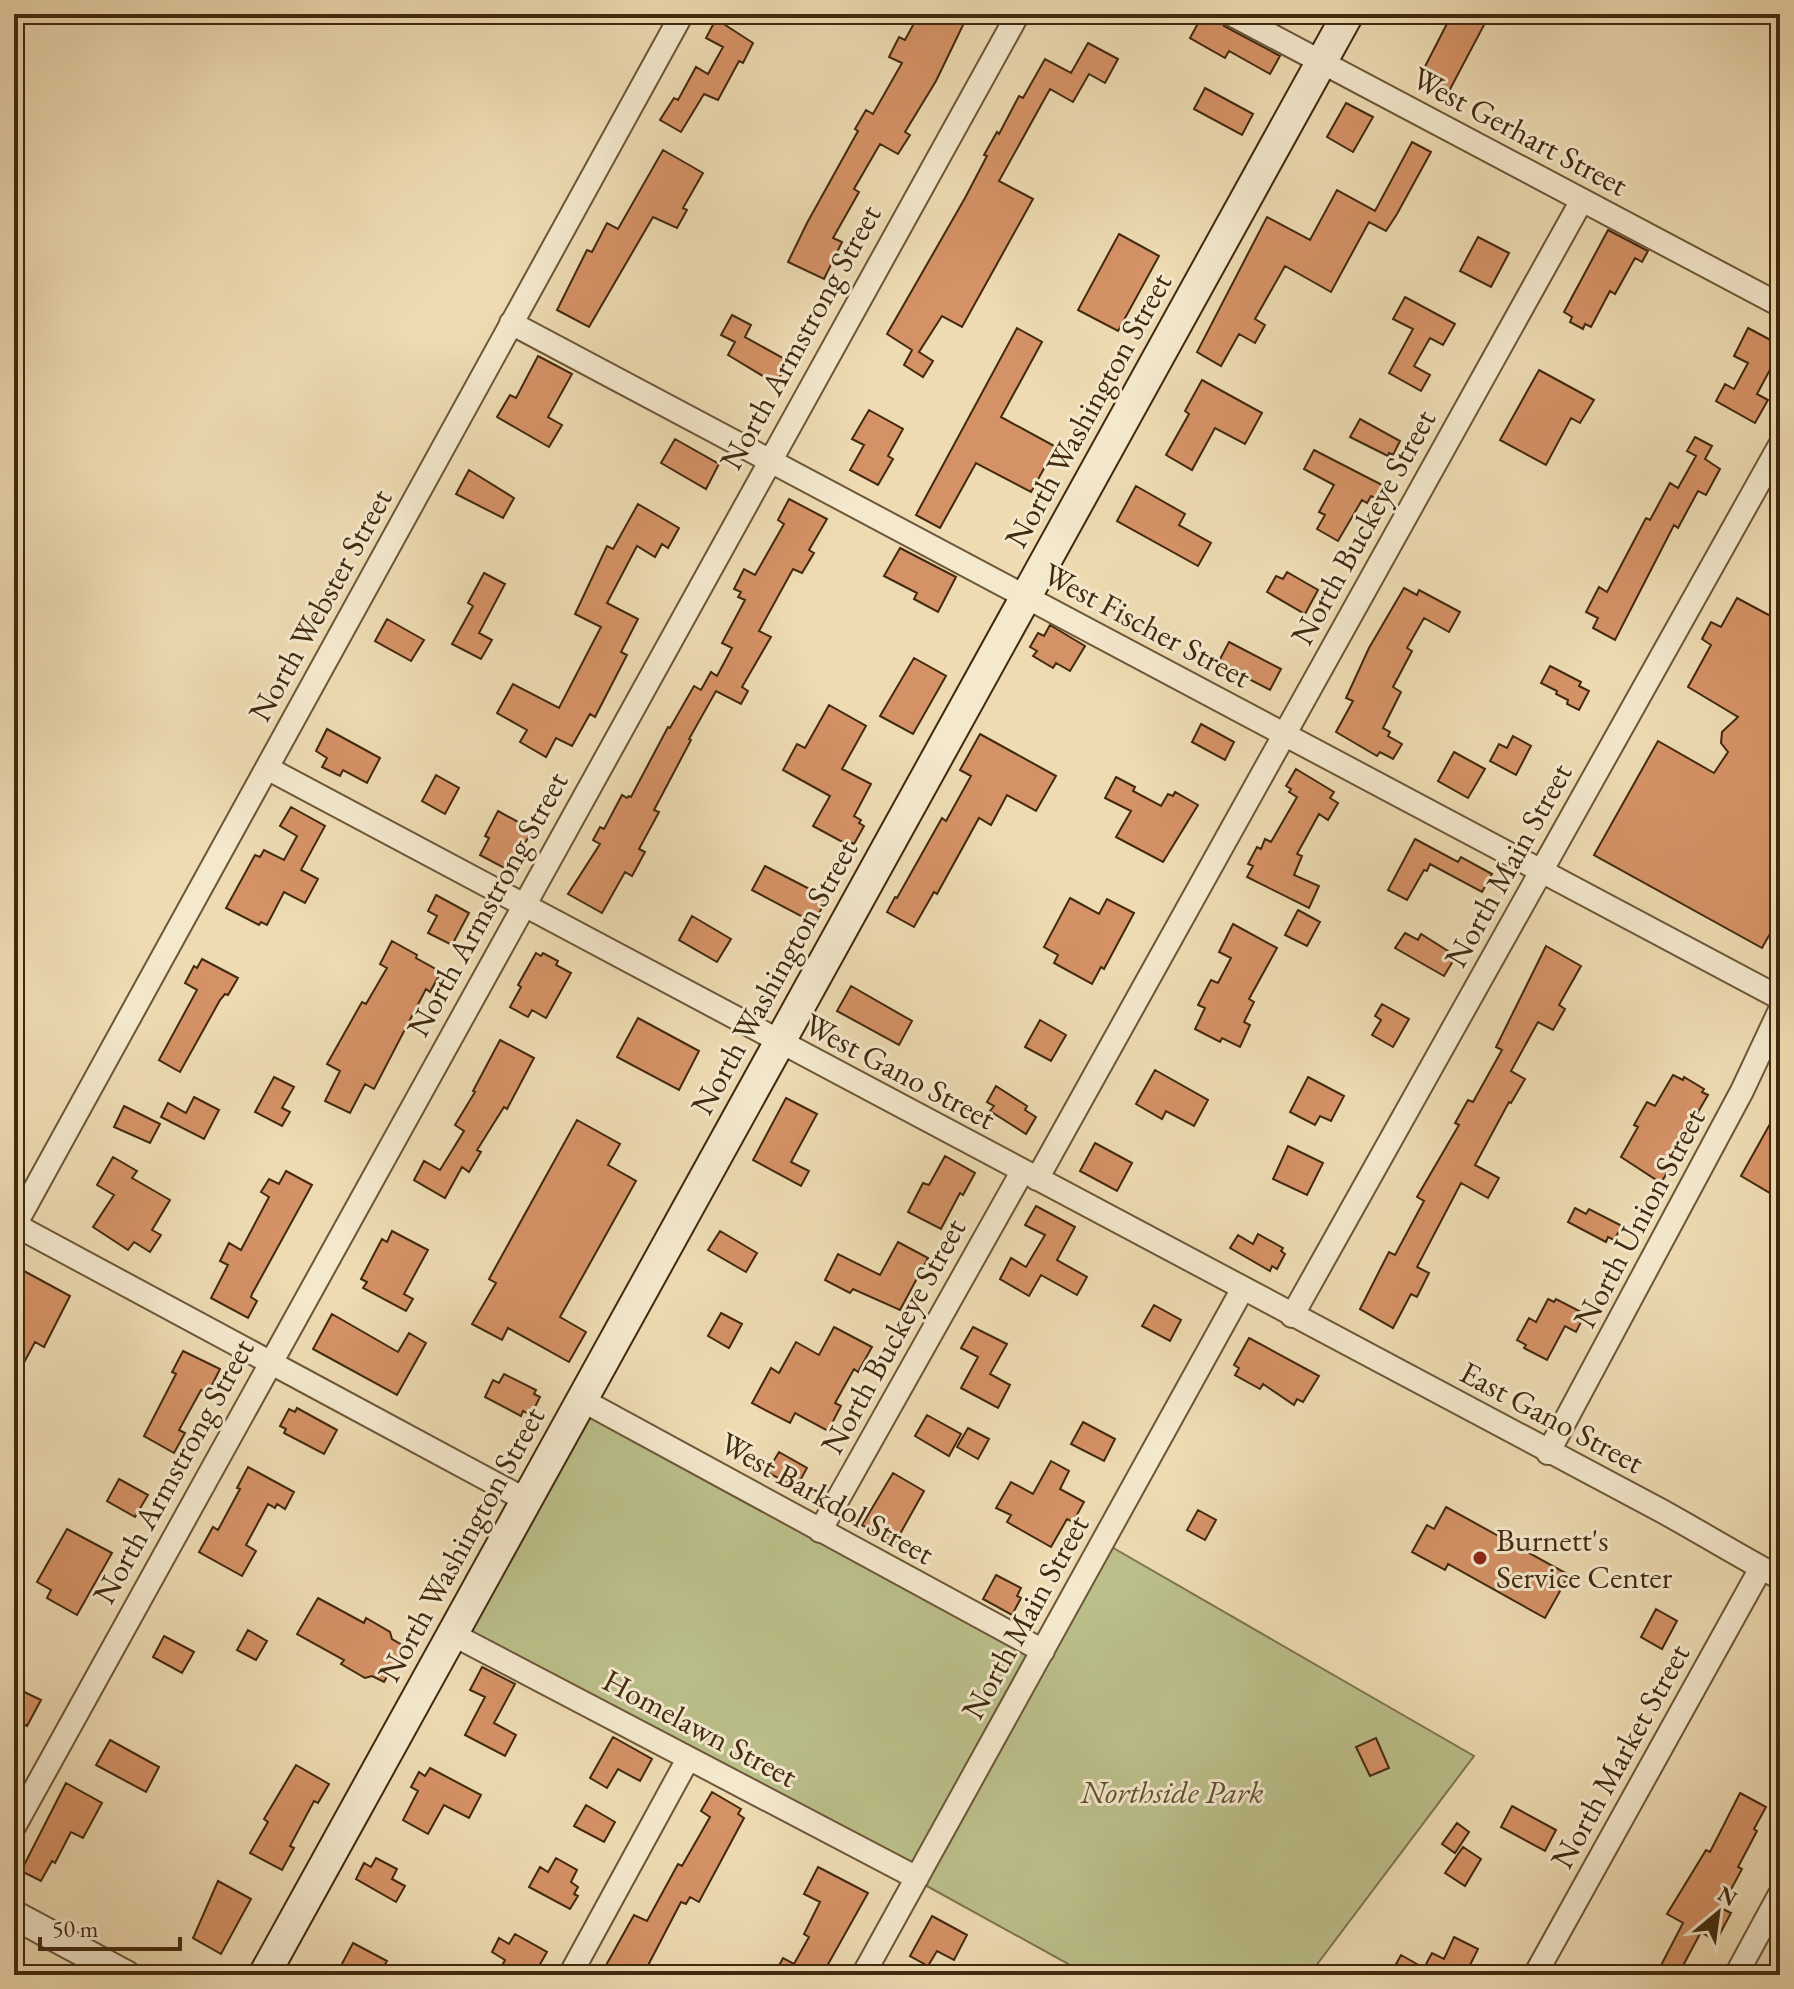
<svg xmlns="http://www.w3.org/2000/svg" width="1794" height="1989" viewBox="0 0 1794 1989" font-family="'EB Garamond',serif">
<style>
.green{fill:#bbbf8a;stroke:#7e744c;stroke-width:2}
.building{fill:#d59266;stroke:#41290e;stroke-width:2}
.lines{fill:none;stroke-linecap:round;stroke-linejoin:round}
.minor-casing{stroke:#6c5637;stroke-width:26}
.tertiary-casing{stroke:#6c5637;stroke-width:32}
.secondary-casing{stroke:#41290e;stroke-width:34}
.minor{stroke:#f4e8cd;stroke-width:22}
.tertiary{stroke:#f4e8cd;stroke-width:28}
.secondary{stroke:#f4e8cd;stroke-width:30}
.poi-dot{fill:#8f2418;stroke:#f4e8cd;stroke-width:3}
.labels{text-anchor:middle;stroke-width:6;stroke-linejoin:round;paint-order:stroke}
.street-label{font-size:32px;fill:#41290e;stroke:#f4e8cd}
.poi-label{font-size:32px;fill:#41290e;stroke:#f4e8cd;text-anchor:start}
.park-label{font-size:32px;font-style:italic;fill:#604e2d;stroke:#f4e8cd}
</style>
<rect width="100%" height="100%" fill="#eedbb2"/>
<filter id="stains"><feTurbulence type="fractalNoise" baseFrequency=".0025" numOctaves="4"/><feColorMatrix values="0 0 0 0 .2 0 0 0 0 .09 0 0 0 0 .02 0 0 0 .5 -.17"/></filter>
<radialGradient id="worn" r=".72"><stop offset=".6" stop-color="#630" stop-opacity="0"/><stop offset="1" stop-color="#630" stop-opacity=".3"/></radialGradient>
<path class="green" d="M582,1400L1042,1651L1103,1542L1474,1756L1309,1975H1088L916,1880L452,1634Z"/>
<path class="building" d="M919,14H951L965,21L936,81L905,132L910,135L898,154L880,144L854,189L859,192L833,238L842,242L824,279L788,262L807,223L858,131L855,129L866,110L873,114L902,63L889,57L899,37L905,40Z
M1203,14H1217L1224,26L1280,56L1270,74L1229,51L1225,58L1190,38Z
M1452,14H1463L1484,25L1447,95L1418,80Z
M716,19L753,43L743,63L739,61L718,100L704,94L681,132L660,120L674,98L678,100L696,67L708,74L723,47L706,38Z
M1088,43L1118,59L1105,83L1089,74L1073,102L1050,89L999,181L1033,199L962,327L942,316L919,352L933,361L923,377L904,365L912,350L887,334L965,198L987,156L984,155L997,132L999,134L1019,96L1023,98L1045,59L1071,73Z
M1205,88L1253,114L1242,135L1194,109Z
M1346,103L1373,117L1353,152L1327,137Z
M1412,142L1431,152L1397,214L1386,231L1369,222L1331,292L1285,266L1255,319L1265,325L1255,343L1239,334L1221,366L1197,352L1267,217L1310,240L1337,190L1375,211Z
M663,150L703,173L683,208L687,210L677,228L653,217L589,327L557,310L587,250L592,252L607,223L618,229Z
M1608,230L1648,251L1642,262L1635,258L1615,294L1610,291L1591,327L1585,324L1583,329L1570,322L1572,317L1564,312Z
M1119,234L1159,256L1118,331L1078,310Z
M1478,237L1509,253L1491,287L1460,271Z
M1405,297L1455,324L1443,345L1430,338L1414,366L1430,375L1421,391L1389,373L1413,329L1393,319Z
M732,315L751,325L745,337L788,361L776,384L728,355L735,342L721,335Z
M1017,328L1042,342L1001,417L1056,447L1031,492L976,463L940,528L916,515Z
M1748,328L1780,345V351L1757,394L1768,400L1755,423L1716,401L1725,384L1734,389L1748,363L1734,356Z
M538,356L572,374L548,417L562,425L549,447L497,417L510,395L516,398Z
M1539,370L1594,400L1580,423L1571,418L1546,465L1500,440Z
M1202,380L1262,413L1245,444L1215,428L1192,470L1166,455L1189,414L1185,411Z
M869,410L903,429L888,456L893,459L878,485L850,470L864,445L852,439Z
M1360,419L1400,441L1393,455L1389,453L1388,456L1350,437Z
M1695,437L1712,446L1705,459L1720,469L1706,495L1698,491L1678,528L1674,525L1615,640L1593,628L1598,618L1586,612L1599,587L1607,592L1646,518L1650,520L1670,483L1678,488L1696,456L1687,451Z
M675,439L719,464L706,489L661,463Z
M1314,450L1384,486L1377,499L1371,496L1367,503L1362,500L1338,541L1317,529L1325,515L1319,512L1334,485L1304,469Z
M469,470L514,498L503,518L456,494Z
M1136,486L1185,514L1179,525L1211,543L1198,566L1117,521Z
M789,499L827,519L809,550L814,553L802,573L793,569L759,631L771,637L742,687L748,691L741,704L716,691L689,739L691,740L654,810L659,812L639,849L645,852L632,876L625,872L602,913L568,894L600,844L593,840L600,827L604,829L622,795L627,798L629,796L631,797L668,727L670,728L694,686L701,690L711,672L717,676L732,648L722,643L745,600L738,597L741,592L734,589L744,569L755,575L784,524L778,520Z
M638,504L679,528L668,548L662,544L655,557L637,546L607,603L638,619L621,652L627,655L595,717L590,714L572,746L556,738L546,757L520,742L527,730L497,713L513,684L559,708L601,627L575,614L607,546L613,549Z
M900,548L956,577L938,612L914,599L917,593L884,576Z
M1287,572L1318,590L1305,614L1267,592L1276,576L1283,579Z
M484,573L505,584L479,633L492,640L481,659L452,644L473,606L468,603Z
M1404,588L1417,595L1419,590L1460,612L1449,632L1424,618L1407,648L1412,651L1393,687L1401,692L1383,728L1390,732L1388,736L1402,744L1393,759L1380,752L1377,756L1336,732L1353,701L1346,698L1369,648Z
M1737,598L1780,621V916L1762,948L1594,855L1658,741L1714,773L1728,752L1721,743L1722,732L1738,717L1688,687L1711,645L1702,639L1711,622L1721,627Z
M387,619L424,640L411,661L375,641Z
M1050,625L1085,646L1070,671L1056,663L1053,668L1033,656L1037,651L1030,647L1038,633L1044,636Z
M1229,642L1281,669L1270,690L1218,663Z
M914,658L946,676L913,734L880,716Z
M1550,666L1581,682L1579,686L1589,691L1579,710L1567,704L1568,700L1556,694L1557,691L1541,683Z
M829,705L866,726L842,769L871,784L854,816L861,820L859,823L864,826L854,844L848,841L846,844L813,826L830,796L783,770L797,744L805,748Z
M1201,724L1234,742L1225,760L1192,742Z
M327,729L380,758L367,783L343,770L340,776L322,767L327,758L316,751Z
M980,734L1056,776L1036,811L1007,795L991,825L979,818L937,894L934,892L914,927L887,912L895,897L897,898L942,818L946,821L971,776L960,770Z
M1513,736L1531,746L1516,775L1490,761L1499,744L1507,748Z
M1454,752L1485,769L1468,798L1438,781Z
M1296,769L1334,792L1330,798L1338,803L1328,820L1319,814L1297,854L1302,856L1294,875L1319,886L1309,908L1247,877L1253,866L1248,864L1257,847L1261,849L1265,839L1271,842L1297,797L1289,792L1291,789L1286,786Z
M436,775L459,788L445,814L422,801Z
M1116,777L1135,787L1133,791L1161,806L1168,794L1173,796L1175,792L1198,805L1163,862L1116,837L1131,811L1105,798Z
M291,807L325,826L301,870L318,879L305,903L284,892L267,925L261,922L259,925L226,908L255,855L260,857L264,850L284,860L297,836L280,826Z
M498,811L533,830L508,870L480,855L489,838L485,836Z
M1415,839L1458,862L1461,857L1492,874L1482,892L1430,864L1427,871L1424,870L1407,900L1388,890Z
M765,866L827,898L814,923L752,890Z
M436,895L469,913L452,945L428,933L437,916L428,911Z
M1070,898L1099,914L1107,899L1134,913L1104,969L1101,967L1092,984L1054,963L1058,955L1044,947Z
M1298,910L1320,922L1307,946L1285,935Z
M692,916L731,939L717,962L679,940Z
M1233,924L1277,948L1249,999L1254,1002L1244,1022L1250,1025L1240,1047L1222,1038L1220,1042L1195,1029L1205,1008L1198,1005L1211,980L1218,983L1231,958L1219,952Z
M1405,933L1418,940L1421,934L1456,956L1444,976L1395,948Z
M392,941L417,955L416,958L441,972L430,992L426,989L374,1089L365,1084L350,1113L325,1101L340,1071L327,1064L362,1002L366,1004L387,968L380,964Z
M1546,946L1581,966L1559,1005L1565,1009L1553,1030L1538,1022L1511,1071L1525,1079L1511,1103L1509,1102L1475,1165L1499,1178L1488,1198L1461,1183L1417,1267L1429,1273L1417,1297L1411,1294L1393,1328L1360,1309L1389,1252L1395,1255L1424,1201L1417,1197L1459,1125L1455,1123L1468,1100L1473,1102L1502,1050L1496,1047Z
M536,953L541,956L543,953L558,961L556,965L571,973L546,1018L532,1010L528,1017L510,1007L521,987L518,985Z
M202,959L238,978L228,995L225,994L220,1000L180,1072L159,1060L197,990L185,983L194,966L197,968Z
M851,986L912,1021L899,1045L837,1011Z
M1382,1004L1409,1019L1393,1047L1372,1035L1381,1020L1375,1016Z
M638,1018L699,1051L679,1090L617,1057Z
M1040,1020L1066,1035L1051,1061L1025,1047Z
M500,1040L534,1058L507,1109L504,1107L477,1150L481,1152L469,1172L462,1167L445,1198L414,1180L424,1161L440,1170L464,1131L455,1125L475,1092L473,1091Z
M1155,1070L1208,1100L1194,1126L1166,1111L1162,1119L1136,1104Z
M1673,1075L1683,1080L1684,1077L1704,1089L1702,1092L1708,1095L1669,1162L1672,1164L1661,1183L1621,1157L1638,1127L1634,1125L1647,1102L1655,1106Z
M274,1077L294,1087L282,1108L290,1112L282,1126L255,1112Z
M1308,1077L1344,1096L1331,1121L1320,1116L1315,1125L1290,1112Z
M996,1086L1027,1106L1025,1110L1036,1117L1026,1134L990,1111L994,1106L987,1102Z
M194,1097L219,1110L204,1139L161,1117L168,1103L186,1113Z
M786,1098L817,1114L791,1162L809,1171L801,1186L753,1160Z
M124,1106L160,1124L150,1143L114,1127Z
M1780,1106V1199L1741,1176Z
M577,1120L620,1144L608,1165L636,1181L560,1317L586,1332L569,1362L508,1328L502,1340L472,1324L496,1283L489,1279Z
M1095,1143L1132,1163L1117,1191L1080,1171Z
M1288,1146L1323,1163L1307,1195L1273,1179Z
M945,1156L975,1173L963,1195L960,1193L941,1229L908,1212L923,1183L929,1185Z
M113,1157L137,1171L132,1178L170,1200L152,1230L161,1235L150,1252L134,1242L128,1250L93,1227L114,1195L97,1185Z
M286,1171L312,1185L252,1294L251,1297L257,1301L248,1318L211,1298L228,1265L220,1261L229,1243L241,1250L269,1197L261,1192L269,1179L279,1184Z
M1036,1206L1075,1227L1057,1260L1087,1277L1077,1295L1041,1275L1029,1296L1000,1279L1011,1258L1026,1267L1045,1235L1025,1225Z
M1575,1208L1586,1214L1589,1209L1622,1226L1614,1240L1608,1237L1606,1242L1568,1222Z
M392,1231L428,1250L404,1294L413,1299L406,1311L363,1288L367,1282L361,1279L382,1239L387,1242Z
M720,1231L757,1253L746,1272L708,1250Z
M1258,1234L1283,1248L1281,1251L1285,1254L1277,1269L1272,1266L1270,1271L1230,1248L1238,1235L1253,1244Z
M898,1242L928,1258L900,1310L853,1289L850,1293L825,1280L838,1254L880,1275Z
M24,1271L70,1296L44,1347L35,1342L14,1381V1291Z
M1548,1299L1554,1302L1556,1299L1585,1314L1576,1332L1565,1326L1547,1360L1524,1348L1526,1345L1517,1340L1529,1318L1536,1322Z
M1154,1305L1181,1320L1170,1341L1142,1326Z
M721,1313L742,1324L729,1348L708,1336Z
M332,1314L398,1352L409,1333L426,1343L397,1395L313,1349Z
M834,1327L872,1347L858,1372L854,1369L835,1403L841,1406L828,1431L795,1413L790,1423L752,1403L771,1368L779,1373L796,1342L819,1355Z
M973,1327L1007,1344L990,1374L1010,1385L998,1408L961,1388L978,1357L961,1348Z
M1249,1338L1319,1376L1303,1402L1297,1399L1294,1405L1263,1384L1260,1389L1235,1375L1239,1368L1234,1365Z
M183,1351L220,1369L208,1393L201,1390L179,1430L185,1433L174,1453L144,1436L176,1374L172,1372Z
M504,1374L536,1390L534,1394L540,1397L531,1415L523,1411L521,1416L485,1397L493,1380L499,1383Z
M297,1408L337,1430L324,1454L284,1433L286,1429L280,1426L289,1409L295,1412Z
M927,1415L961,1434L949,1456L915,1436Z
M1083,1422L1115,1439L1104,1461L1071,1444Z
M968,1428L989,1439L978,1459L957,1447Z
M779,1452L807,1468L796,1488L767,1472Z
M1051,1461L1069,1471L1060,1489L1084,1502L1073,1522L1067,1519L1051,1547L1007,1522L1011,1515L996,1508L1011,1482L1033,1494Z
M248,1467L294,1492L285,1509L277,1504L275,1508L268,1504L246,1545L256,1551L242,1576L199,1552L213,1527L218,1530L240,1489L237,1488Z
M893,1473L924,1491L895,1543L862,1525Z
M119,1479L148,1495L135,1517L107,1501Z
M1446,1507L1569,1575L1545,1618L1448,1564L1445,1570L1412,1552L1427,1525L1434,1529Z
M1198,1510L1216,1520L1205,1540L1187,1530Z
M67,1529L112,1553L77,1615L47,1598L51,1590L37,1582Z
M996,1575L1021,1588L1017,1596L1021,1598L1012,1615L983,1599Z
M318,1598L364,1623L366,1618L390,1632L392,1639L404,1646L384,1682L372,1676L365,1678L341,1664L344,1660L297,1634Z
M1656,1609L1677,1621L1662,1649L1641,1637Z
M248,1630L267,1641L256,1660L237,1650Z
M164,1636L194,1652L182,1673L153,1657Z
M482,1667L515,1684L494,1723L516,1735L505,1756L465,1735L485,1697L470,1690Z
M18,1689L41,1700L27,1726L14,1718V1697Z
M613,1737L652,1759L640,1781L618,1769L607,1788L590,1778Z
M1376,1738L1389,1768L1370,1776L1356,1747Z
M110,1740L159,1767L146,1792L96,1765Z
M296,1765L329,1784L318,1803L314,1801L290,1846L294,1848L282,1870L250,1853L268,1822L264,1819Z
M430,1768L481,1795L469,1818L444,1805L428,1834L403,1820L418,1791L411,1787L419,1772L425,1776Z
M66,1783L102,1803L83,1838L71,1832L55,1863L52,1861L41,1881L21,1871Z
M712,1792L741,1809L738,1814L744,1818L699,1902L690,1897L686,1904L681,1902L643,1975H620L605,1967L634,1915L647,1921L678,1864L682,1866L710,1817L701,1811Z
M1740,1793L1766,1807L1754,1829L1757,1831L1738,1867L1742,1869L1721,1908L1731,1913L1716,1941L1701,1932L1678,1975H1656L1683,1923L1667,1914L1706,1850L1710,1852Z
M586,1805L615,1822L604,1842L574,1826Z
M1512,1806L1556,1830L1545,1851L1501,1827Z
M1457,1823L1469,1832L1455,1853L1442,1844Z
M1463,1847L1481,1859L1465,1886L1445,1873Z
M376,1858L397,1869L392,1879L405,1886L396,1902L356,1879L364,1863L371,1867Z
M556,1858L577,1870L571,1882L578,1887L574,1894L578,1896L570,1909L529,1887L540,1867L548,1872Z
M818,1867L868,1893L822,1975H774L783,1958L794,1964L809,1937L804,1934L820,1902L804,1894Z
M218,1881L251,1899L221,1954L193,1938Z
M932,1916L967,1935L954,1960L937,1951L928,1966L910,1956Z
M515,1934L547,1952L534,1975H497L505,1960L492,1952L499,1938L509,1944Z
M1454,1937L1478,1949L1467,1971L1474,1975H1390L1401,1955L1424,1968L1432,1953L1444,1959Z
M353,1943L387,1961L379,1975H336Z"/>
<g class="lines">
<defs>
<path id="minor" d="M1231,14L1780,305
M511,323L1780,998
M267,768C729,1019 1195,1263 1660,1510C1700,1532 1739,1556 1780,1578
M1037,1179L1582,200
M15,1225L526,1500
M14,1227L682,14
M1292,1316L1780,445
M582,1400L1043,1651
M1548,1453L1742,1091L1780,1010
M820,1531L1022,1172
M452,1634L917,1878
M14,1827L1018,14
M570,1975L688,1759
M863,1975L1242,1290
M1535,1975L1761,1568
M1736,1975L1780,1894"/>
<path id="tertiary" d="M14,1915L126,1975"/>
<path id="secondary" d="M264,1975L1348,14"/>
</defs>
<use href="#minor" class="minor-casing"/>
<use href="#tertiary" class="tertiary-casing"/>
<use href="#secondary" class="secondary-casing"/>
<use href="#minor" class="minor"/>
<use href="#tertiary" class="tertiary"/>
<use href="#secondary" class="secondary"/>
</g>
<circle class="poi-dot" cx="1480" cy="1558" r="8"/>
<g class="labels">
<g class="street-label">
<text transform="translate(1520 131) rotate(28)" y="11">West Gerhart Street</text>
<text transform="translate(800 337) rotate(-61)" y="11">North Armstrong Street</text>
<text transform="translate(1088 410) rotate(-61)" y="11">North Washington Street</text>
<text transform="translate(1363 527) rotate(-61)" y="11">North Buckeye Street</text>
<text transform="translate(320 605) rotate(-61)" y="11">North Webster Street</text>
<text transform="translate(1147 625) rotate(28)" y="11">West Fischer Street</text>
<text transform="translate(1508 865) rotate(-61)" y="11">North Main Street</text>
<text transform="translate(487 904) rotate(-61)" y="11">North Armstrong Street</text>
<text transform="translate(774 977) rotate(-61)" y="11">North Washington Street</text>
<text transform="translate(900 1071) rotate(28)" y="11">West Gano Street</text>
<text transform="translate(1639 1218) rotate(-62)" y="11">North Union Street</text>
<text transform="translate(893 1336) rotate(-61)" y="11">North Buckeye Street</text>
<text transform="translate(1552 1417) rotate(28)" y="11">East Gano Street</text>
<text transform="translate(173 1471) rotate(-61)" y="11">North Armstrong Street</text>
<text transform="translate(827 1498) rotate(29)" y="11">West Barkdol Street</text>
<text transform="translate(461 1544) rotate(-61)" y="11">North Washington Street</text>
<text transform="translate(1025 1617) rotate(-61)" y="11">North Main Street</text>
<text transform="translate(700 1728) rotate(28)" y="11">Homelawn Street</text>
<text transform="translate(1620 1756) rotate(-61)" y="11">North Market Street</text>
</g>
<g class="poi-label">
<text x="1496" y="1551">Burnett's<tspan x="1496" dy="37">Service Center</tspan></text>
</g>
<g class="park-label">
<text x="1172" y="1803">Northside Park</text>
</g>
</g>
<rect width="1794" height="1989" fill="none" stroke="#eedbb2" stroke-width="48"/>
<rect x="16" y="16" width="1762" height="1957" fill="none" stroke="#41290e" stroke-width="4"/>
<rect x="24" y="24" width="1746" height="1941" fill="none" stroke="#41290e" stroke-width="2"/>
<g transform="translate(1718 1913) rotate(29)" stroke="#f4e8cd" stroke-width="6" paint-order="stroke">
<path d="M0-6L14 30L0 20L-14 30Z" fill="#41290e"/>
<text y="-12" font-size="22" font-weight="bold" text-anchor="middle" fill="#41290e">N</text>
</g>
<path d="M40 1937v12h140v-12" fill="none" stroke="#41290e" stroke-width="4"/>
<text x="52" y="1937" font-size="24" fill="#41290e" stroke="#f4e8cd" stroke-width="6" paint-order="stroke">50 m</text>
<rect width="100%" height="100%" filter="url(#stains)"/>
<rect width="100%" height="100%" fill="url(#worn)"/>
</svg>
